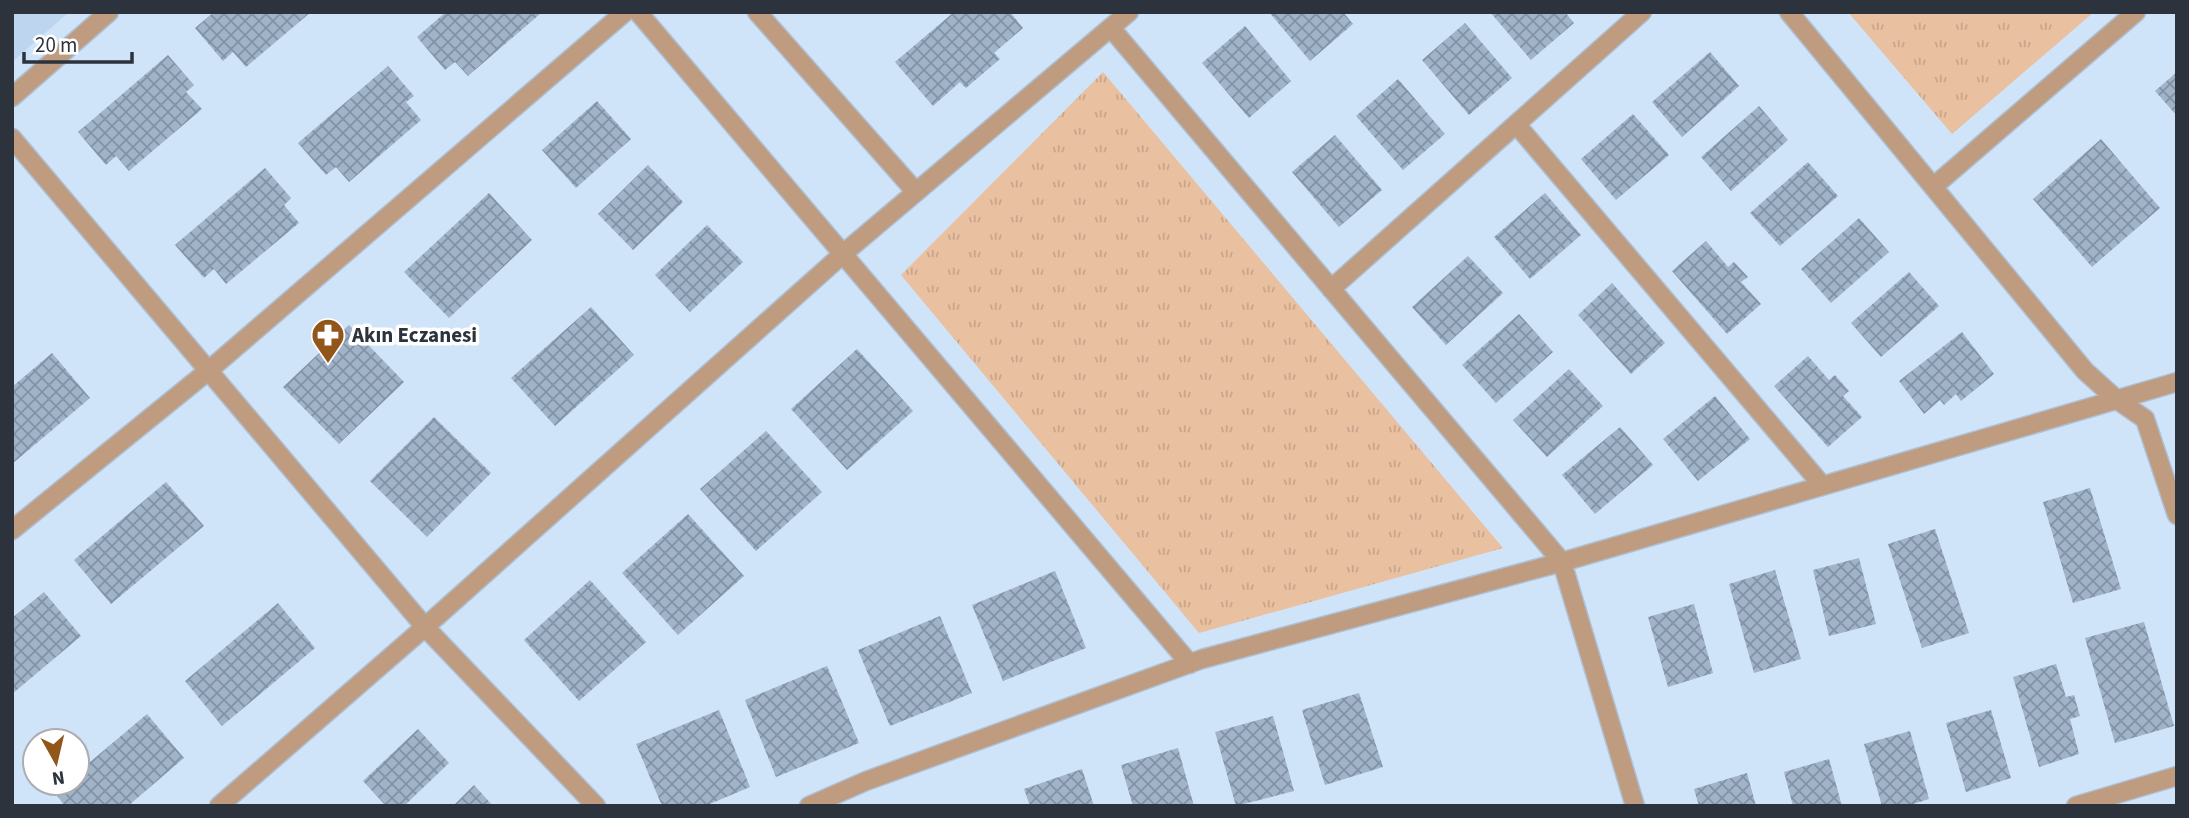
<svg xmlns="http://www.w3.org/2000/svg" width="2189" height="818" viewBox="0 0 2189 818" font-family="'Source Sans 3',sans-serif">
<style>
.built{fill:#bed5f0}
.park{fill:url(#park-tufts)}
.building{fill:url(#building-cross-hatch)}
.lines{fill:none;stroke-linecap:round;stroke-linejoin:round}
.minor-casing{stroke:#aec0d3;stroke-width:21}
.minor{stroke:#bf9b7f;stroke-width:18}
.labels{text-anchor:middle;stroke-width:7;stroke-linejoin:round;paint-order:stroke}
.poi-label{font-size:21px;font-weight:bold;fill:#2c333c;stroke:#fff;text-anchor:start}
</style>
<defs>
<pattern id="park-tufts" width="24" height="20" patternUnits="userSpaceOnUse" patternTransform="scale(1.75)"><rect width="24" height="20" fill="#e9c0a0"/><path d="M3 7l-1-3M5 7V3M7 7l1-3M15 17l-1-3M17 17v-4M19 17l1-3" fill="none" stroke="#c8a58b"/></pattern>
<pattern id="building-cross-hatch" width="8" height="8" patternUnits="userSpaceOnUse" patternTransform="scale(1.75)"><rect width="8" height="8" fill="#a0b3c8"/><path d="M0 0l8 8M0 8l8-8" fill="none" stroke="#8392a4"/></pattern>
</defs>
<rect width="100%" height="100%" fill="#cfe3f9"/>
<path class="built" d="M12,12H69L12,62Z"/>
<path class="park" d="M1848,12H2094L1952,134Z
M1103,72L1503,548L1199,633L901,275Z"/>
<path class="building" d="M214,12H311L246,67L233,52L223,61L195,28Z
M446,12H539L540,14L468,76L455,62L445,70L417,37Z
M954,12H1010L1023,28L994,53L1000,59L966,88L960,82L933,106L895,62Z
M1269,12H1343L1353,24L1310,61Z
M1490,12H1565L1574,23L1531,60Z
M1465,23L1512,78L1469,115L1422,60Z
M1245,26L1291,81L1249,118L1202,63Z
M1710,52L1739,86L1682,137L1652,102Z
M168,55L194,85L186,92L202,109L129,171L116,156L106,165L78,132Z
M388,66L414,96L406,102L421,120L349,182L336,167L326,175L298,143Z
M2177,72V116L2155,91Z
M1398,79L1445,134L1403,170L1356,116Z
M597,101L631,139L576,188L542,150Z
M1759,106L1788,140L1731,191L1701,157Z
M1633,114L1669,155L1616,200L1581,159Z
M1335,135L1382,190L1339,227L1292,172Z
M2101,139L2160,208L2092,267L2033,199Z
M1808,162L1838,196L1780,246L1750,213Z
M648,165L683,202L633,250L598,214Z
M265,168L291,198L284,205L299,223L226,284L214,269L204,278L175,245Z
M489,193L532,240L449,318L404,272Z
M1545,193L1581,235L1530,279L1494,237Z
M1859,218L1889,252L1831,303L1801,269Z
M707,225L743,262L690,312L655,275Z
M1706,241L1728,267L1734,262L1748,277L1741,282L1761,304L1727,334L1672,271Z
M1468,256L1503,293L1446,345L1412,307Z
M1909,272L1939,306L1881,357L1851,323Z
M1612,283L1665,343L1631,374L1578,315Z
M591,307L634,355L555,426L511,378Z
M1519,314L1553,352L1496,403L1462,365Z
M349,325L404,382L339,444L283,387Z
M1962,332L1994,374L1961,401L1956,394L1944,405L1940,400L1924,414L1899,381Z
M857,349L913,411L847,470L791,409Z
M52,353L90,398L12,464V387Z
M1808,356L1829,380L1835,375L1849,391L1843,396L1862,417L1828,447L1774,386Z
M1569,369L1603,406L1547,457L1513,420Z
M1715,396L1750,439L1698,481L1663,439Z
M434,417L491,473L427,537L370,481Z
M1620,427L1653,465L1595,514L1562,475Z
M766,431L822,492L756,551L700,489Z
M166,482L204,526L111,604L74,560Z
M2090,488L2121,589L2073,603L2043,502Z
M688,514L744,576L678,635L622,573Z
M1935,529L1969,633L1922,648L1888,544Z
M1859,558L1876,624L1829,636L1813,570Z
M1775,570L1801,659L1754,673L1729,584Z
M1055,571L1086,648L1003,681L972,605Z
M590,580L646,642L579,701L524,640Z
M44,592L81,636L12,694V618Z
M278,603L315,648L222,726L185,681Z
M1694,604L1713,673L1668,687L1648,617Z
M940,616L972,693L890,726L858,650Z
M2144,622L2174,726L2115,743L2085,638Z
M2056,664L2066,697L2074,695L2080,716L2070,719L2079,754L2039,767L2013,677Z
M827,666L859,743L776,777L745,700Z
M1359,693L1383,767L1325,785L1302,710Z
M719,710L750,787L705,806H662L636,744Z
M1991,710L2011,778L1966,792L1946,723Z
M147,714L184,758L128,806H65L54,792L65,783H77V773Z
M1273,716L1294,791L1236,806L1215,732Z
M418,729L449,763L404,806H386L363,781Z
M1910,731L1929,799L1907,806H1882L1864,744Z
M1178,748L1194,806H1133L1121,765Z
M1829,759L1842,806H1793L1784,772Z
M1082,769L1094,806H1030L1024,789Z
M1747,773L1756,806H1699L1694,789Z
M474,785L493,806H453Z"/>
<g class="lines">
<defs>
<path id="minor" d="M638,12L1190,664
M757,12L916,192
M1789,12L2085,371L2116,399L2145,419L2177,515
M1111,28L1562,562L1635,806
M12,97L109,12
M1516,124L1822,485
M12,138L425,627L596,806
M1933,187L2136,12
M1331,289L1642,12
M12,530L208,371L625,12
M219,806L425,627L844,253L1129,12
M809,806L866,781L1202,659L1562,562L2177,382
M2076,806L2177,776"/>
</defs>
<use href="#minor" class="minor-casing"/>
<use href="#minor" class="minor"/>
</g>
<defs>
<symbol id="pharmacy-pin" viewBox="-11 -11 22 30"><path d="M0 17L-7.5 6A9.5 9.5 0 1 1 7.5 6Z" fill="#93561a" stroke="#fff"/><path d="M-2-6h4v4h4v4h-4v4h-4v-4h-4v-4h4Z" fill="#fff"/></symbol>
</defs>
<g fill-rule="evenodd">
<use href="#pharmacy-pin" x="309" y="316" width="38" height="52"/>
</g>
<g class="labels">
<g class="poi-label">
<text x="352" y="342">Akın Eczanesi</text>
</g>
</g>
<rect width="2189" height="818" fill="none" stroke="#2c333c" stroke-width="28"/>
<g transform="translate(56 762) rotate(172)"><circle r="33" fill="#ffffff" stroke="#abadb1" stroke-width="2"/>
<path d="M0-5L12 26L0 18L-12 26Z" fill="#93561a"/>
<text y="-10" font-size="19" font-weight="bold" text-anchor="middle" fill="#2c333c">N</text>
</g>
<path d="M24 52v10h108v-10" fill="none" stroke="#2c333c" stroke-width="3.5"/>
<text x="35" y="52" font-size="21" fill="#2c333c" stroke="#ffffff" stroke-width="5" paint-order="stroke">20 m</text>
</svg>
